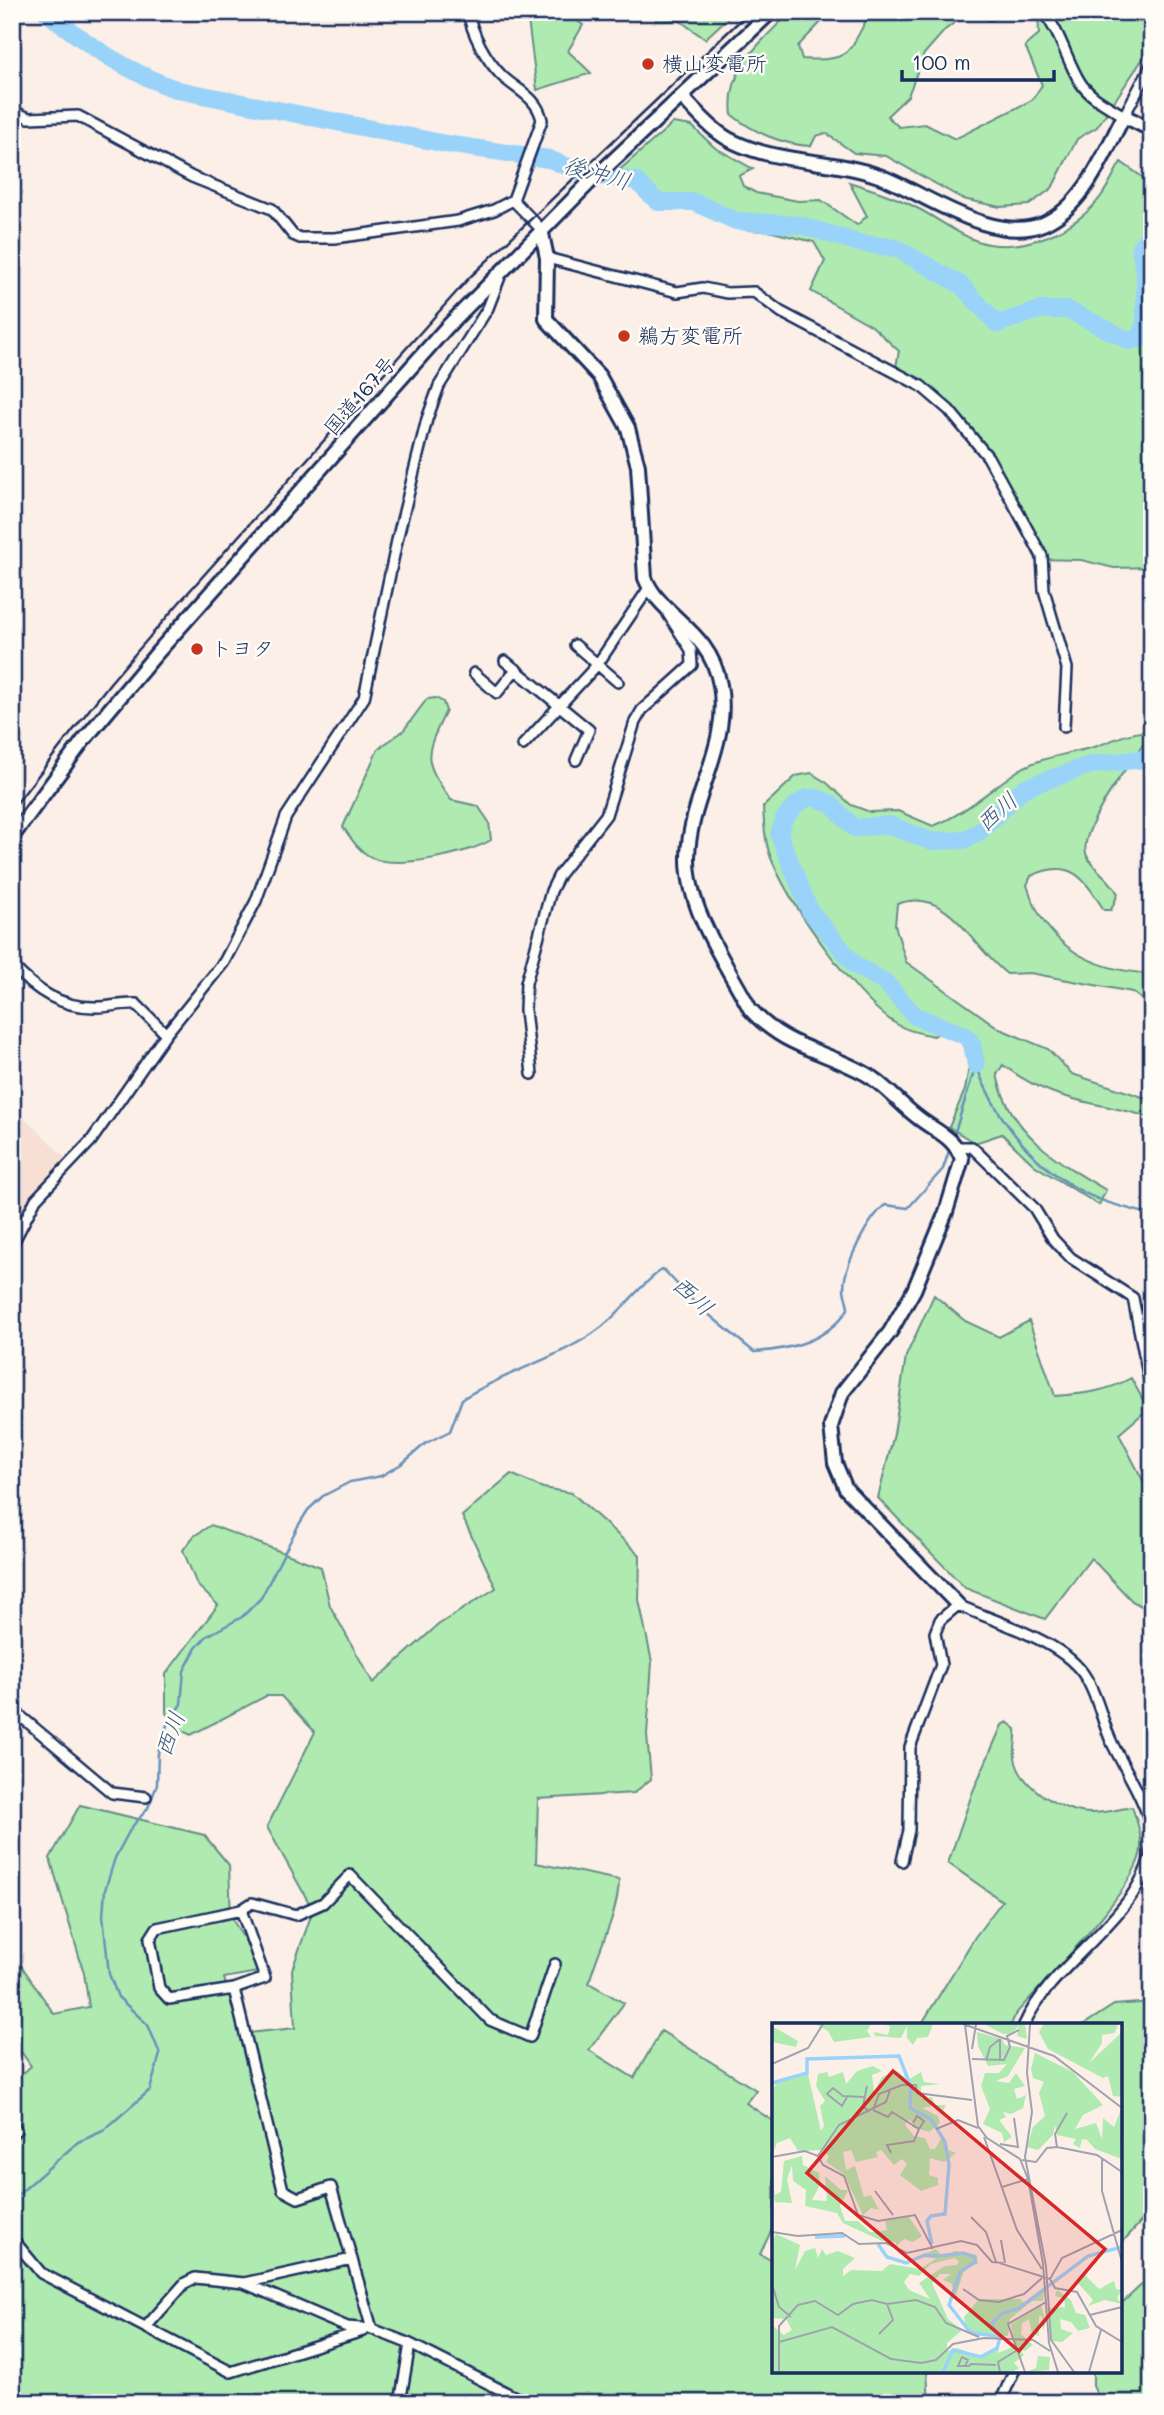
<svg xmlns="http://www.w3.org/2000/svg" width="1164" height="2415" viewBox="0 0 1164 2415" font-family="Mali,'Klee One',sans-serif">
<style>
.built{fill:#f8dfd4}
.green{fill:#afebb0;stroke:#658d87;stroke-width:2}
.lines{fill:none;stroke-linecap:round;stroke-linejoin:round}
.stream{stroke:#6791bb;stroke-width:2.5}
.river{stroke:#99d3f9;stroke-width:18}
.street-casing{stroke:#1b2f5e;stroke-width:14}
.secondary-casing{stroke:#1b2f5e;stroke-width:18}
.street{stroke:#fdfcf7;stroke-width:9}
.secondary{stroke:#fdfcf7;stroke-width:12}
.rail{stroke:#1b2f5e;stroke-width:2.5}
.poi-dot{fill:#c8321e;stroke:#fdfcf7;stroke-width:2.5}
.labels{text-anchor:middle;stroke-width:5;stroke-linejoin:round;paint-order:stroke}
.poi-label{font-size:21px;fill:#1b2f5e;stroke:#fdfcf7;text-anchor:start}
.street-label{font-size:21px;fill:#1b2f5e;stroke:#fdfcf7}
.water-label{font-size:23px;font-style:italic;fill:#3a5885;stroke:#fdfcf7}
.inset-river{fill:none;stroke:#99d3f9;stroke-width:3.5}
.inset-road{fill:none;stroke:#a1a2b0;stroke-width:2}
.view{fill:#d62828;fill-opacity:0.15;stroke:#d62828;stroke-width:3.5}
.inset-edge{fill:none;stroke:#1b2f5e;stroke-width:3.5}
</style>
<rect width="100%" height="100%" fill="#fbefe7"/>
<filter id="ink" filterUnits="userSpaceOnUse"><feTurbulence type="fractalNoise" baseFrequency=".0143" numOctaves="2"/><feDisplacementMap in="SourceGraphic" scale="14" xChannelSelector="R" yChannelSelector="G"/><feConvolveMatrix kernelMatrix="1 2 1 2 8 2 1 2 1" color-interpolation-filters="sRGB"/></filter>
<g filter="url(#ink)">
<path class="built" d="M12,1106L68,1160L38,1189L12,1235Z"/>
<path class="green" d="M527,12H565L583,25L568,51L591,73L537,90Z
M655,12H734L705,39L679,20L656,21Z
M790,12H831L798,46L802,59C854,63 848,50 871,12H968L945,30L924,54L908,96L887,116L899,127L925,124L955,139L1032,100L1042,85L1025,46L1039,34L1038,12H1136L1148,15L1152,12V53L1148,51L1097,127L1077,139L1052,188L1029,205L1000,207L963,199L886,156L854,153L826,133L816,136L811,146C783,145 753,132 732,115C726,68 760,44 790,12Z
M673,123L692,126L714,147L753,169L739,176L743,186L756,193L798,201L821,200L857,225L867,216L849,182C871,189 895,196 915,207C936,217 955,233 977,241C1019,255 1077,231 1102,195C1109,185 1114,173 1121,162L1152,184V567L1114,568L1081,560L1036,559L987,462L936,402L895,372L899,351L872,326L811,291L825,261L814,242L768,231L747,230L696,206L662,197L639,175L620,178L615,174Z
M436,698L443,702L446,711C424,756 422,759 451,800L478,806L489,822L491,840C469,854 392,871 369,856C357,849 351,838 343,827L378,749L403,731L427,699Z
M1148,731L1149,737C1134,757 1075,833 1087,856C1094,870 1111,879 1118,894L1111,910H1104C1084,878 1071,857 1031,876L1027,885C1046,947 1091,970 1152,974V1007L1132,992L1030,973L1007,974C971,947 949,885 897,904L895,925L906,962L1000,1029L1048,1049L1072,1074L1152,1100V1118C1093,1100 1054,1104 1003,1065L997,1074C1008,1132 1059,1163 1106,1190L1099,1205L1034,1165L1002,1134L975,1143L949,1127L965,1090L971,1055L963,1046L962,1036L944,1029L934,1036C922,1033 909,1032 898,1025C858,1002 793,908 774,865C765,847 764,826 763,807L796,776L811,773L827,783L851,805L870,812L898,811L933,826C967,813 990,789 1019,770C1042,756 1072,754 1097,746C1117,739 1126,733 1148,731Z
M934,1295L965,1321L999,1337L1029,1321L1055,1396C1083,1394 1106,1392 1131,1378L1148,1409L1119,1434L1152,1498V1612L1132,1601L1091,1558L1045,1619L965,1588L878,1498L894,1434L906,1356Z
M511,1474L543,1488L572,1493L640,1555L639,1600L652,1662L647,1735L651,1779L634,1793L538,1799L536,1863L619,1880C618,1916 598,1948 589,1983L624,2003L589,2050L634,2078L661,2031L756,2090L746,2103L774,2122V2225L760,2254L774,2262V2371H927L929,2403H12V2083L31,2066L22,2053H12V1952L54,2014L89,2007L84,1973L50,1858L80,1805L204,1835L229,1865L231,1917L263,1971L224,1978L240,2034L295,2028L292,1970L313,1910L267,1827L315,1732L281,1696H266L191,1735L178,1729L166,1713V1674L218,1605L197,1585L183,1550L194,1536L211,1525L321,1567L330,1606L373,1683L438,1625L496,1588L462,1516Z
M1007,1722L1016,1729C1017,1738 1014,1748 1015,1757C1018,1786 1062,1812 1089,1813C1103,1814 1119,1809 1132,1807C1137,1820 1142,1835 1141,1849C1139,1887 1042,1983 1015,2015L1011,2025H921L975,1937L1002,1901L948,1863L973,1791L1002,1725Z
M1152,2002V2209L1120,2245V2025H1083L1114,2005Z
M1152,2275V2403H1100L1093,2385V2371H1120V2305Z"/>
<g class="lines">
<path class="stream" d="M976,1065C994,1115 1029,1161 1076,1188C1098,1202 1127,1208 1152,1215
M953,1138L976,1065
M12,2200L78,2142L103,2131L150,2090L160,2054L148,2025L118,1997L109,1974L103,1916L105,1890L115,1858L131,1828L148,1808L157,1785L158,1753L167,1725L181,1704L184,1671L196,1648L207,1636L242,1617L261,1598L298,1526L308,1510L323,1496L350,1482L381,1476L403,1463L426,1443L450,1431L462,1399C503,1373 551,1361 592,1334C620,1316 636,1287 663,1269L696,1304L754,1352C790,1350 827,1341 848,1309C848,1302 844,1295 844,1288C844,1265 868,1219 885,1205L908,1208L943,1169L950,1148"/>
<path class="river" d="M46,12C88,45 127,72 178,90L446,144L549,159L583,173L636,181L658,202H694L736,221L800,225L859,243L896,248L961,285L997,324L1040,310H1068L1130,341L1141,338L1145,323V277L1140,247L1152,231
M976,1065L972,1044L966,1036L915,1016L885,982L855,965L810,911L779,835L784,819L796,805L807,798H816L830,803L854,828L889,825L930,841L964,840L980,831L1024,788L1090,765L1152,758"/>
<defs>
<path id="street" d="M989,12L990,14
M1043,12C1061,33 1066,59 1080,82C1090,98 1109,106 1124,116L1152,64
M12,111L29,118L78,116L192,177L272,209L293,235L300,238H335L458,221L494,210L513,200L542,120C537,97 518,91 502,76C486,60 472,34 468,12
M513,200L541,229
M547,258L677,292L703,288L727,293L754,292L781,312L921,386L949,410L988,457L1042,556L1044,590L1067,668L1064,727
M575,645L618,682
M505,661L589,730L576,760
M474,673L497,693L516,669
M523,745L597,665L649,588
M12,965C36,991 61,1008 97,1007C110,1007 123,1003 136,1004L166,1034
M532,1074L525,1010L526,983L551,891L559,875L606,815L635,722L642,710L692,665L691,650L668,614
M958,1147H972L1034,1208L1053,1239L1071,1258L1133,1298L1152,1395
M12,1245L36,1199L91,1141L166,1034L224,962L256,901L286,817L364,698L398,536L427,419L439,386L488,308L500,277
M12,1709L112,1793L146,1797
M902,1861L909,1830L910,1747L941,1665L935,1633L940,1620L958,1605C995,1622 1065,1641 1086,1678C1098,1697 1102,1722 1112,1743C1126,1772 1144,1797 1152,1830
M241,1910L252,1903L296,1915L323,1903L350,1875L490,2020L530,2037L555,1964
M241,1910L265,1978L234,1989L169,1999L159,1988L150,1939L157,1928Z
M234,1989L283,2190L298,2198L331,2187L372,2329
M1024,2025C1053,1960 1142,1917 1152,1847
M12,2122L16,2130L12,2134
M12,2238L41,2273L231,2372L363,2331
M244,2283L352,2259
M146,2327L185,2283L195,2278L244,2283L347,2327L372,2329L410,2344L527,2403
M400,2403L410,2344
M1000,2403L1014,2371"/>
<path id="secondary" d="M682,97C698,113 713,132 734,142C780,164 831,159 879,176C925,193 993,245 1043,224C1085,206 1104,153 1124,116L1152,130
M541,229L547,258L546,319L599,376L628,428L638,466L645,578C661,618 710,629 720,685C731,745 689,798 688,857C687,910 726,963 750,1009C784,1048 824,1050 866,1074C885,1085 899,1103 916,1116C934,1131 954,1136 962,1159L946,1212L914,1290L890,1332L842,1393L831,1426L835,1463L846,1489L958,1605
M12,837L83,741L157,653L446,328L588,184L771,12"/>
</defs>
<use href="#street" class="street-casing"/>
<use href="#secondary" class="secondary-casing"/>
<use href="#street" class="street"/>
<use href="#secondary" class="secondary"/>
<path class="rail" d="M12,809L110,683L178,604L469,278L749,12"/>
</g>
</g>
<g class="poi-dot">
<circle cx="648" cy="64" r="7"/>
<circle cx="624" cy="336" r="7"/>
<circle cx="197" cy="649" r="7"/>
</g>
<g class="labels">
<g class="poi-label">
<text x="662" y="71">横山変電所</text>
<text x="638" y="343">鵜方変電所</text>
<text x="211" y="656">トヨタ</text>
</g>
<g class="street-label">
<text transform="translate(360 396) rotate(-49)" y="7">国道167号</text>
</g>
<g class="water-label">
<text transform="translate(597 173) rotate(16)" y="8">後沖川</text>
<text transform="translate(997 812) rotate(-42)" y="8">西川</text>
<text transform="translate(693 1296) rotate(42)" y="8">西川</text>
<text transform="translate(170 1734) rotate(-70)" y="8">西川</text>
</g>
</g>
<g transform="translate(772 2023)">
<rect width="350" height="350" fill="#fbefe7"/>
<path d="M43,1H99L95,8L99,14L62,19L56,8ZM111,1H161L156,14L145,15L141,22L135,15V3L129,15L103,13L102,9L116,12L118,3ZM212,1H253L255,16L245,13L247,3L239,11H231ZM272,1H346L343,10L330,12V20L317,40L350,9V74L341,73L336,53L331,55L276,26L267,9ZM0,3L26,18L24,24L0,19ZM205,9L230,16L233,22L253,25L236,53L224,58L237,60L244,50L253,63L242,66L245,76L254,72L251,85L239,91L231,89L234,94L227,97L240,114L232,119L230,110L211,101L218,86L209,63L213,50H227L235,41L216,43L206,23ZM263,30L301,49L331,82L311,92L303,106L324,100L330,116L331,95L342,104L350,84V136L323,126L315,117L310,116L308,125L301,121L304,116L285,112L283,102L281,112L266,127L255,124L261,104L273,93L267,70L272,59L261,55L259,46ZM101,43L110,48L100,52L102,69L110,54L125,48L136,57L149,49L152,59L168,61L149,63V76L160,74L163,82H174L171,88L161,83L150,85L166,93L168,100L157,109L140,104L142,100L137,97L133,102L142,113L153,115L158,126H163L170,114L176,127L184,130L172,139L158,135L157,152L166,155V162L149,168L128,152L135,141L130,136L122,142L109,127L104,129L106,134L84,139L79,127L71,129L74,147L83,143L92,174L99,172L107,187L99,185L91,192L72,151L54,139L57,133L49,127L26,128L18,115L5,120L0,132V69L5,59L36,51L49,108L52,103L48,83L53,78L44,63L46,51L55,49L57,54L71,49L74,61L85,48ZM30,133L31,142L47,150L48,162L40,177L55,178L53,153L69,167H76L68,183L73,198H86L98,209H105L115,207L113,198L136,193L150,213L141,219L132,216L124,223V219L110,218L71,200L65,190L33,183L34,167L21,158L20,142L15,156L20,180L3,179L0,156L3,172L9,169L12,138ZM4,211L28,222L23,247L33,228L43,225L46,235L50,226L54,232L66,228L83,235L71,246V253L79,247L110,248L118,241L148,246L165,235L146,234L164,226L171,234L183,228L204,232L206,240L192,247L184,273L179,260L171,257L179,251H168L160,260L176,296L190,307L175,320V328L185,325L207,333L227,323L226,330L243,323L239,301L269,282L274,299L271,307L270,293L267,294V313L260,311L257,296L250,300L249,311L261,322L253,328L247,326L252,332L242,340L247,345L241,349H0V302L12,312L20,307L14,296L0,295V219ZM182,235L187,238L185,242L173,243L147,260L158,276L137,267L132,259L138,251L147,253L159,241ZM312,251L327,266L342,258L344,266L350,267L345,275L350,281L333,277L316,283L321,277L305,259ZM285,267L299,277L304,290L313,292L318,305L306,308L299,299L288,296L289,306L301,310L290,319L280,318L279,309L278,285L293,284L292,275L283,273ZM272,268L271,278H260L238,296L236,313H205L194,306L192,294L207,276H248L252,280ZM266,333L278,334L277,347L254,349L264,345Z" fill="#afebb0" fill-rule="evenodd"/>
<path class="inset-river" d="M0,60L35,50V36L127,33L139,64M139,64L138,85L159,96L173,119L177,142L173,191L159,193L155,198L160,221M43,214L73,213M106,221L115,234L134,240L153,232L166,233M167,233L191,230L203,234V239L188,249L177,282L198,309L228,314M228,314L219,301L231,290L246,286L316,233L350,224M171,349L181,327L209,334L225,325L228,315"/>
<path class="inset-road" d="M191,1L282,33L350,85M258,1L255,50L260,89L253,134L274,243L279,317L302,349M193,2L206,103L215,115L248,136L256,156L271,241L277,320L286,349M200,26L204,1M200,36L232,37L238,24L235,13L247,7M214,38L218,24L228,16V38M0,41L36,25L51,1M95,63L91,83L97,89M75,74L70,83L55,71L61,65L71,73L92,74M101,87L107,71L130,62H144L145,70L200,77M101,87L116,94L120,89L147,106L152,98L145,93L141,100M164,106L186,97L206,105M212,114L245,207L270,246M228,121L246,124L242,95M285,124L283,111L295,90M119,130L115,122L142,118L147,106M46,133L67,102L114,79L118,67M0,134L33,128L46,133L51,142L72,153L86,192L106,198L143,192L161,226M330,135V168L350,239M250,137L264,139L275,125L285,124L325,132L350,149M230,164L256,156M103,168L121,192M199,194L214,209L224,239L278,256M0,209L26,213L70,210L87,221L114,220L135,230L189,218L205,222L220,239L231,240M229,217L233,240M278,256L283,265L305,269L324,303L350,319M278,256L290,235L350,207M0,261L7,284L19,294M191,266L207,277L227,279L252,271L270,255M318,292L350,284M107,311L121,297L115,281M7,319L60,304L119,336L149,340L164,337L181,321L212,315L261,317L278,328M193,343L196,337L190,334L186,343H197L199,341L224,342M7,349V303L26,282L43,278L66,292L81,281L100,277L115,281L144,277L163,284L174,300L207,314M228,349L226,339L244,328M253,349L236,301L274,279M317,349L329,307"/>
<path class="view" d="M121,48L333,226L247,328L35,150Z"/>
<rect width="350" height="350" class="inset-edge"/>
</g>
<rect width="1164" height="2415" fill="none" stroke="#fdfcf7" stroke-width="42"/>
<rect x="21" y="21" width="1122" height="2373" fill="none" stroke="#1b2f5e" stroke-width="2.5" filter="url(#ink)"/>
<path d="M902 70v10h152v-10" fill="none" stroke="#1b2f5e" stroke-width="3.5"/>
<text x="912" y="70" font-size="21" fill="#1b2f5e" stroke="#fdfcf7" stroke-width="5" paint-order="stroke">100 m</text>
</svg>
